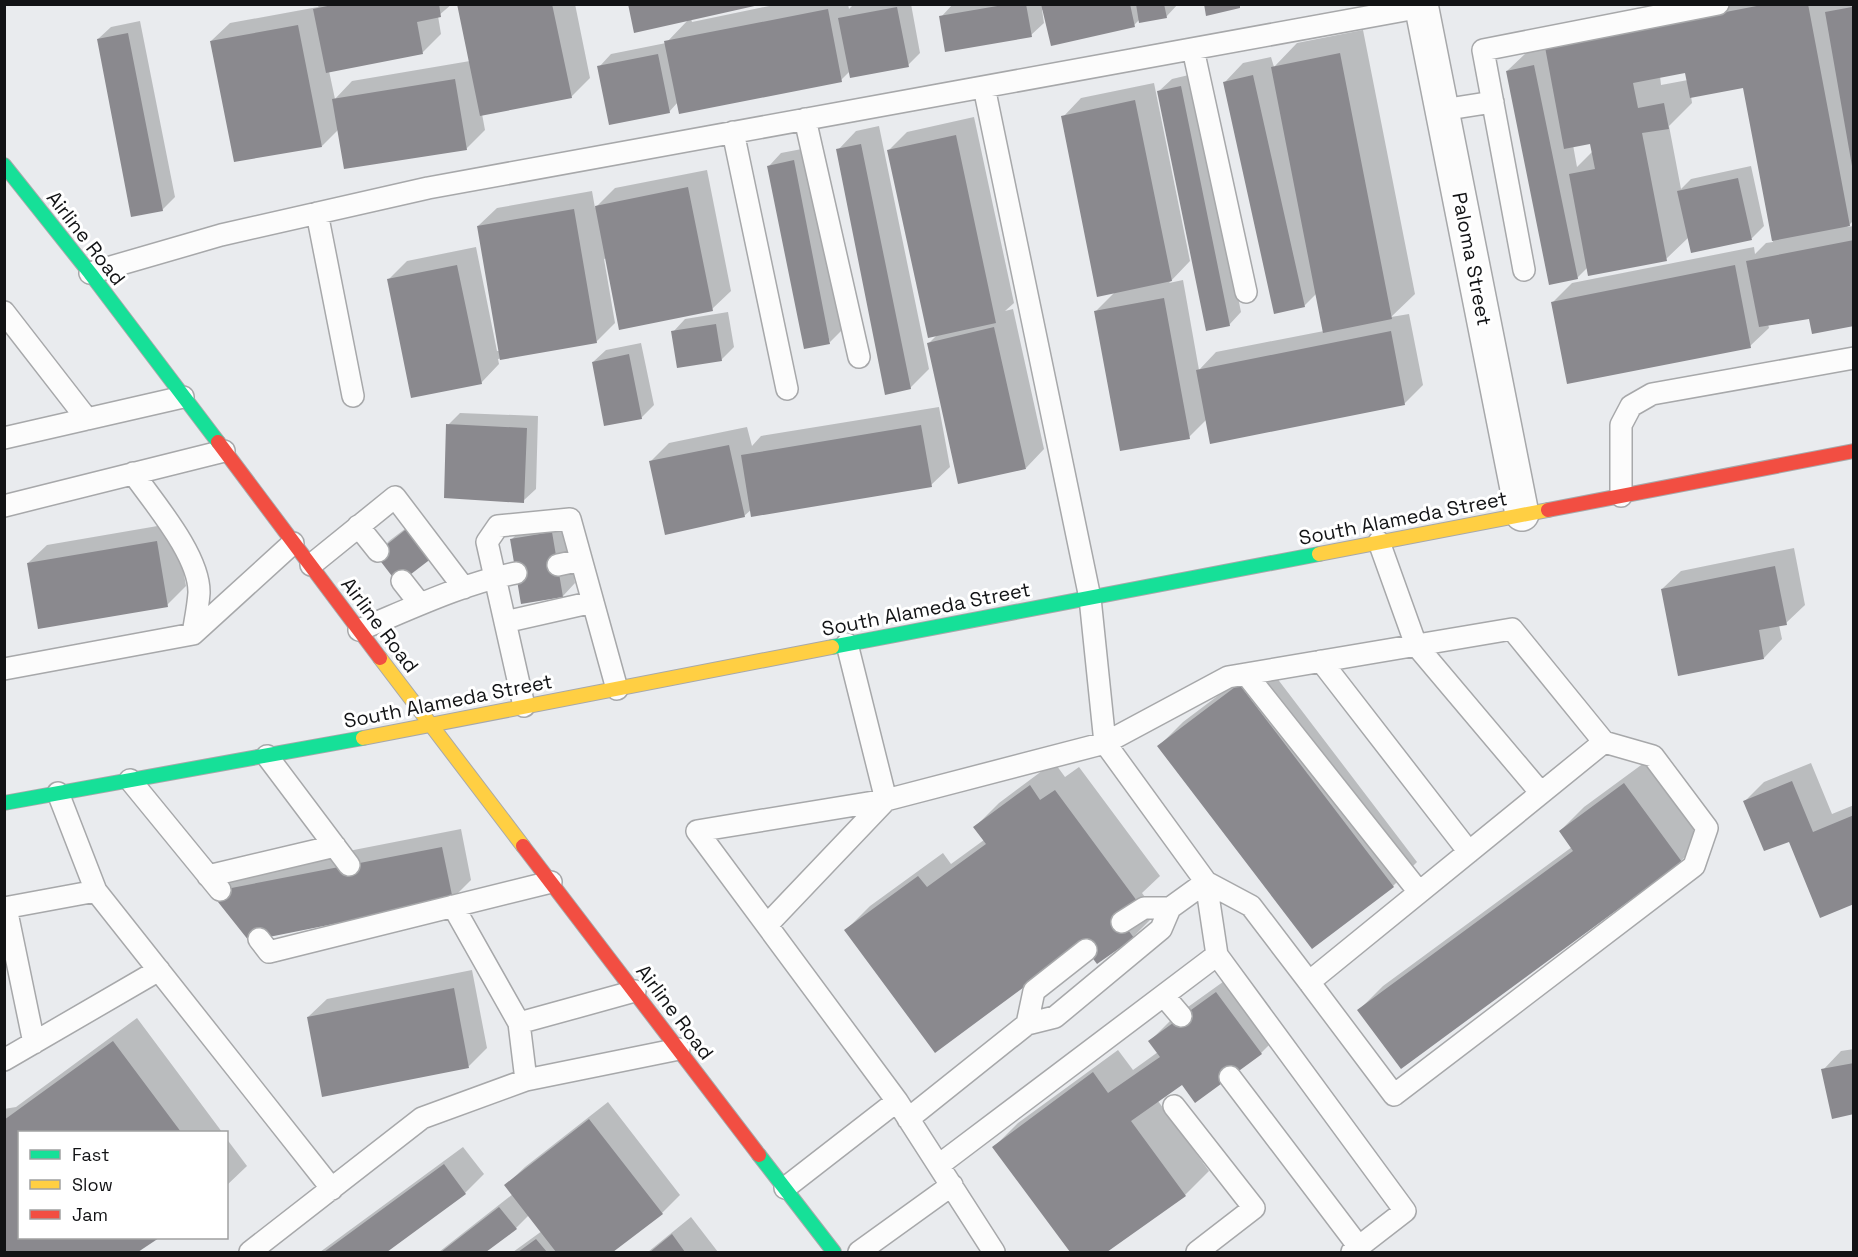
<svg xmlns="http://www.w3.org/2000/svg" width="1858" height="1257" viewBox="0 0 1858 1257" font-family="'Space Grotesk',sans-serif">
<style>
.shadow{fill:#0003;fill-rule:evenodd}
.building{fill:#8a898e}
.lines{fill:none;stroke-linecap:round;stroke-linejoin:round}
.lane-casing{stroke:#a7a8aa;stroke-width:24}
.street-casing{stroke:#a7a8aa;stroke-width:36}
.fast-casing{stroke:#a7a8aa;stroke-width:16}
.slow-casing{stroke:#a7a8aa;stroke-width:16}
.jam-casing{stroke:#a7a8aa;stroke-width:16}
.lane{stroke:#fcfcfc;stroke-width:21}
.street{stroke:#fcfcfc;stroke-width:33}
.fast{stroke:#16e098;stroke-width:14}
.slow{stroke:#ffcf43;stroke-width:14}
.jam{stroke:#f24e42;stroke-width:14}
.labels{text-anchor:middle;stroke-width:6;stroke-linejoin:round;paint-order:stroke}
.street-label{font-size:20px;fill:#121315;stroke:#fff}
</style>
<rect width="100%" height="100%" fill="#e9ebee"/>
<path class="shadow" d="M320,4H452L438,16L441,34L423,52L329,71L335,99L352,81L470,61L459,4H575L590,78L571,97L482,114L485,130L466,149L339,129L322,146L211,41L230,23L318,7Z
M779,4H848L849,9L852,6L861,4H911L920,53L908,65L850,71L841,80L678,102L669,112L599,67L611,54L666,43L688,20L691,19L692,22Z
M953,4H1178L1166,17L1140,19L1134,25L1042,10L1044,23L1031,35L941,17Z
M1668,4H1854V220L1847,227L1854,226V325L1811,317L1768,324L1769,328L1750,346L1553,302L1572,283L1754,247L1755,254L1766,243L1773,242L1744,86L1691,96L1692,103L1669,126L1681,189L1691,179L1751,166L1764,226L1752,238L1689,237L1666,259L1588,267L1577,278L1507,71L1526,53L1546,48ZM1687,71L1688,80L1661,85L1660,76ZM1591,142L1593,151L1577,167L1573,145Z
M140,21L175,197L162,210L98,39L111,27Z
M1363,30L1415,294L1391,317L1409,314L1423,385L1404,404L1207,419L1189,437L1096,311L1115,292L1063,117L1081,98L1154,83L1190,261L1169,283L1183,280L1199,370L1216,352L1324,331L1317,293L1304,306L1225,82L1243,63L1271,57L1274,67L1297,43Z
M1193,74L1241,312L1229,325L1159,91L1172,79Z
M974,117L1014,303L1005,311L1013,309L1044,449L1026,468L929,343L938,334L889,150L907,132Z
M879,126L929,369L910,388L838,150L856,131Z
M807,148L842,330L830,342L769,166L781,153Z
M707,170L731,291L712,309L607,258L604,259L615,323L596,342L498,359L499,364L481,383L388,280L407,261L476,247L497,351H500L478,226L497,208L592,191L595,208L615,188Z
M728,312L734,347L721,360L673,332L685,319Z
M641,343L654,405L641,418L593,362L606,350Z
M939,407L950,467L931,485L752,509L744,516L650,462L669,443L747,427L752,446L761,436Z
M460,413L538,416L536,489L523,501L448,425Z
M422,516L444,544L377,554L389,541Z
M564,520L575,583L563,596L511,540L524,527Z
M175,523L186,586L167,605L28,563L47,545Z
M1794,548L1805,605L1786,623L1779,625L1782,639L1764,658L1662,589L1681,571Z
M1264,661L1417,862L1393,886L1159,746L1183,722Z
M1648,760L1705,837L1681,861L1359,1010L1383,986L1572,847L1560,831L1584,807Z
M1054,762L1065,777L1079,767L1160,876L1142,893L1157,913L1133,937L1083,942L846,930L870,906L943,853L951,864L984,840L975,827L999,803Z
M1811,763L1832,814L1854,805V902L1790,840L1745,801L1764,782Z
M461,829L471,880L452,899L218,891L236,873Z
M1241,969L1285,1029L1261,1053L1182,1083L1158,1101L1209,1171L1185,1195L1105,1252H1072L994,1147L1018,1123L1118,1050L1133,1070L1158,1052L1150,1041L1174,1017Z
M472,970L487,1048L469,1066L308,1017L327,999Z
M137,1018L222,1132H20V1238H156L135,1252H4V1109L16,1107Z
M1854,1049V1113L1823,1070L1841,1051Z
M608,1102L680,1195L662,1213L611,1252H513L542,1231L529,1215L516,1228L484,1252H439L513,1194L506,1185L525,1167Z
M226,1138L247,1166L226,1186Z
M463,1147L484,1174L465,1193L384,1252H320Z
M691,1217L718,1252H648Z"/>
<path class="building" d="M337,4H439L441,17L417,22L423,54L326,73L313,9Z
M457,4H552L572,98L480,116Z
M628,4H758L759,5L634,33Z
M1009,4H1026L1032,37L945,52L939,16Z
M1041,4H1130L1135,27L1051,46Z
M1136,4H1164L1167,18L1139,23Z
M1204,4H1240V8L1206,16Z
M1767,4H1808L1850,226L1772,241L1743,88L1690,98L1685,73L1633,83L1638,108L1664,103L1669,129L1642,133L1667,261L1588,276L1569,174L1595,169L1590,144L1564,149L1545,47Z
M897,7L909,67L850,78L838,18Z
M1852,7L1854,16L1852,166L1825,12Z
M828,9L842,82L679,114L664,41Z
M298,25L322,147L234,162L210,41Z
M128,33L163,211L131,217L97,39Z
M1340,53L1392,319L1323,333L1271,67Z
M658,54L670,113L609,125L597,66Z
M1534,65L1578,279L1549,285L1506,71Z
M1253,75L1305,307L1274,314L1223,82Z
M455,79L467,150L344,169L332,99Z
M1181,86L1230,326L1206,331L1157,91Z
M1135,100L1172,281L1097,297L1061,116Z
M956,135L996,323L928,338L887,150Z
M861,144L911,389L885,395L836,149Z
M794,160L830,344L804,349L767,166Z
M1738,178L1752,240L1691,253L1677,191Z
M688,187L713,311L619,330L595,206Z
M574,209L597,343L500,360L477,226Z
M1854,240V326L1812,334L1809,319L1759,327L1746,261Z
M457,265L482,384L411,398L387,279Z
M1735,265L1751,348L1567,384L1551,302Z
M1164,298L1190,439L1120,451L1094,311Z
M716,324L722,361L677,368L671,331Z
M994,327L1026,469L958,484L927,343Z
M1391,331L1405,405L1210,444L1196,370Z
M629,354L642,419L604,426L592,362Z
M446,424L527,428L524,503L444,498Z
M921,425L932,487L751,517L741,455Z
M729,445L745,517L665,535L649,461Z
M409,527L432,558L398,584L375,554Z
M552,532L563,597L521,604L510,539Z
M157,541L168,607L38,629L27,563Z
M1775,566L1787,625L1759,630L1764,659L1678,676L1661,589Z
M1239,684L1394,887L1312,949L1157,746Z
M1792,781L1813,832L1854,815V904L1820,918L1789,842L1764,851L1743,801Z
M1624,783L1682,862L1401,1069L1357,1010L1573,851L1559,831Z
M1030,785L1040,800L1055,790L1137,901L1117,915L1134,938L1097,964L1082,944L935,1053L844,930L918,876L927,887L986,844L973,827Z
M442,847L453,900L249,941L218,902L216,891Z
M454,988L469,1068L322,1097L307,1017Z
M1216,992L1262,1054L1195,1103L1182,1085L1131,1121L1186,1196L1107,1252H1070L992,1147L1093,1072L1108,1093L1160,1057L1148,1041Z
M113,1041L181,1132H20V1238H159L138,1252H4V1120Z
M1854,1063V1114L1832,1119L1821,1069Z
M589,1119L663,1214L613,1252H556L504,1185Z
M444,1164L466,1194L387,1252H324Z
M499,1207L517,1229L486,1252H441Z
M672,1234L685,1252H650Z
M536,1239L547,1252H518Z"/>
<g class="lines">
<defs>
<path id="lane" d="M1193,49L1246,292
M984,87L1090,598L1105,743L1206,882L1217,955L1405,1211L1352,1252
M1442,110L1493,102
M805,119L859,357
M733,132L787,389
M317,213L353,396
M1524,270L1483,50L1718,4
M90,273L221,235L428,188L1422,7
M4,312L87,419
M4,438L183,397
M133,473C154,503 200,556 199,593C198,607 195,621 193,634
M1621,496V425L1631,406L1652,394L1854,358
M4,506L224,451
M358,526L378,551
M1379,542L1416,645L1541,793
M311,565L395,497L464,588
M558,565L581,560
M402,581L420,604
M505,622L593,602
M359,630C410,609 461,584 516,573
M847,644L886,800L697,831L897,1101L994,1252
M1321,661L1469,852
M4,669L193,634L293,543
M1246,674L1419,892
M524,706L487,542L498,526L570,519L617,689
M267,756L349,865
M130,780L220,890
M58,793L96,891L332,1189
M208,876L335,846
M453,906L519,1023L526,1080
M4,908L96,891
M6,908L34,1043
M1122,922L1144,908H1170
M767,925L886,800L1105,743L1228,677L1512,629L1604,742L1309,982L1251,906L1206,882L1170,908L1161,929L1055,1017L1027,1024
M259,939L269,952L551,882
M1309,982L1394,1095L1694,866L1707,828L1653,756L1604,742
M1164,996L1181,1016
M519,1023L635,991
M4,1060L159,970
M1230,1077L1359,1247
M1174,1106L1254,1208L1197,1252
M908,1119L1027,1024L1034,991L1086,950
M939,1165L1217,955
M785,1188L897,1101
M250,1252L422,1118L526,1080L679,1049
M859,1252L952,1185"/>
<path id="street" d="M1421,4L1522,514"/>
<path id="fast" d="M4,165L90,273L218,442
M832,647L1319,554
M4,803L363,738
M759,1155L834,1252"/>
<path id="slow" d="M1319,554L1548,510
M380,658L523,846
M363,738L832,647"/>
<path id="jam" d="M218,442L380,658
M1548,510L1854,451
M523,846L759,1155"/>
</defs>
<use href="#lane" class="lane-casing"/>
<use href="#street" class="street-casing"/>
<use href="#fast" class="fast-casing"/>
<use href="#slow" class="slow-casing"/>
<use href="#jam" class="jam-casing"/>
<use href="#lane" class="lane"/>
<use href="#street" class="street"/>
<use href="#fast" class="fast"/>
<use href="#slow" class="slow"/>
<use href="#jam" class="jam"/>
</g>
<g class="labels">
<g class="street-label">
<text transform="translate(86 238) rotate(52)" y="7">Airline Road</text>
<text transform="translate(1472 259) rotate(79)" y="7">Paloma Street</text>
<text transform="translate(1403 518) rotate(-11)" y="7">South Alameda Street</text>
<text transform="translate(926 609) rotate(-11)" y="7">South Alameda Street</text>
<text transform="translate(380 625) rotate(53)" y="7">Airline Road</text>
<text transform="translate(448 701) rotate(-11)" y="7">South Alameda Street</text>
<text transform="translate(675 1012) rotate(53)" y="7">Airline Road</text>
</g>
</g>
<rect width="1858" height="1257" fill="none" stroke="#121315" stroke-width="12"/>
<rect x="18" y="1131" width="210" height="108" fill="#ffffff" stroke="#a0a1a1" stroke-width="1.5"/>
<rect x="30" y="1150" width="30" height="9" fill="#16e098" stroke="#a0a1a1" stroke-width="1.5"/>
<text x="72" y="1161" font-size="18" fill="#121315">Fast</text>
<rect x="30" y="1180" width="30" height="9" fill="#ffcf43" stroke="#a0a1a1" stroke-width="1.5"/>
<text x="72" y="1191" font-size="18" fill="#121315">Slow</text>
<rect x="30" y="1210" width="30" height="9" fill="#f24e42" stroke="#a0a1a1" stroke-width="1.5"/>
<text x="72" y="1221" font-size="18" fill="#121315">Jam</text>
</svg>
